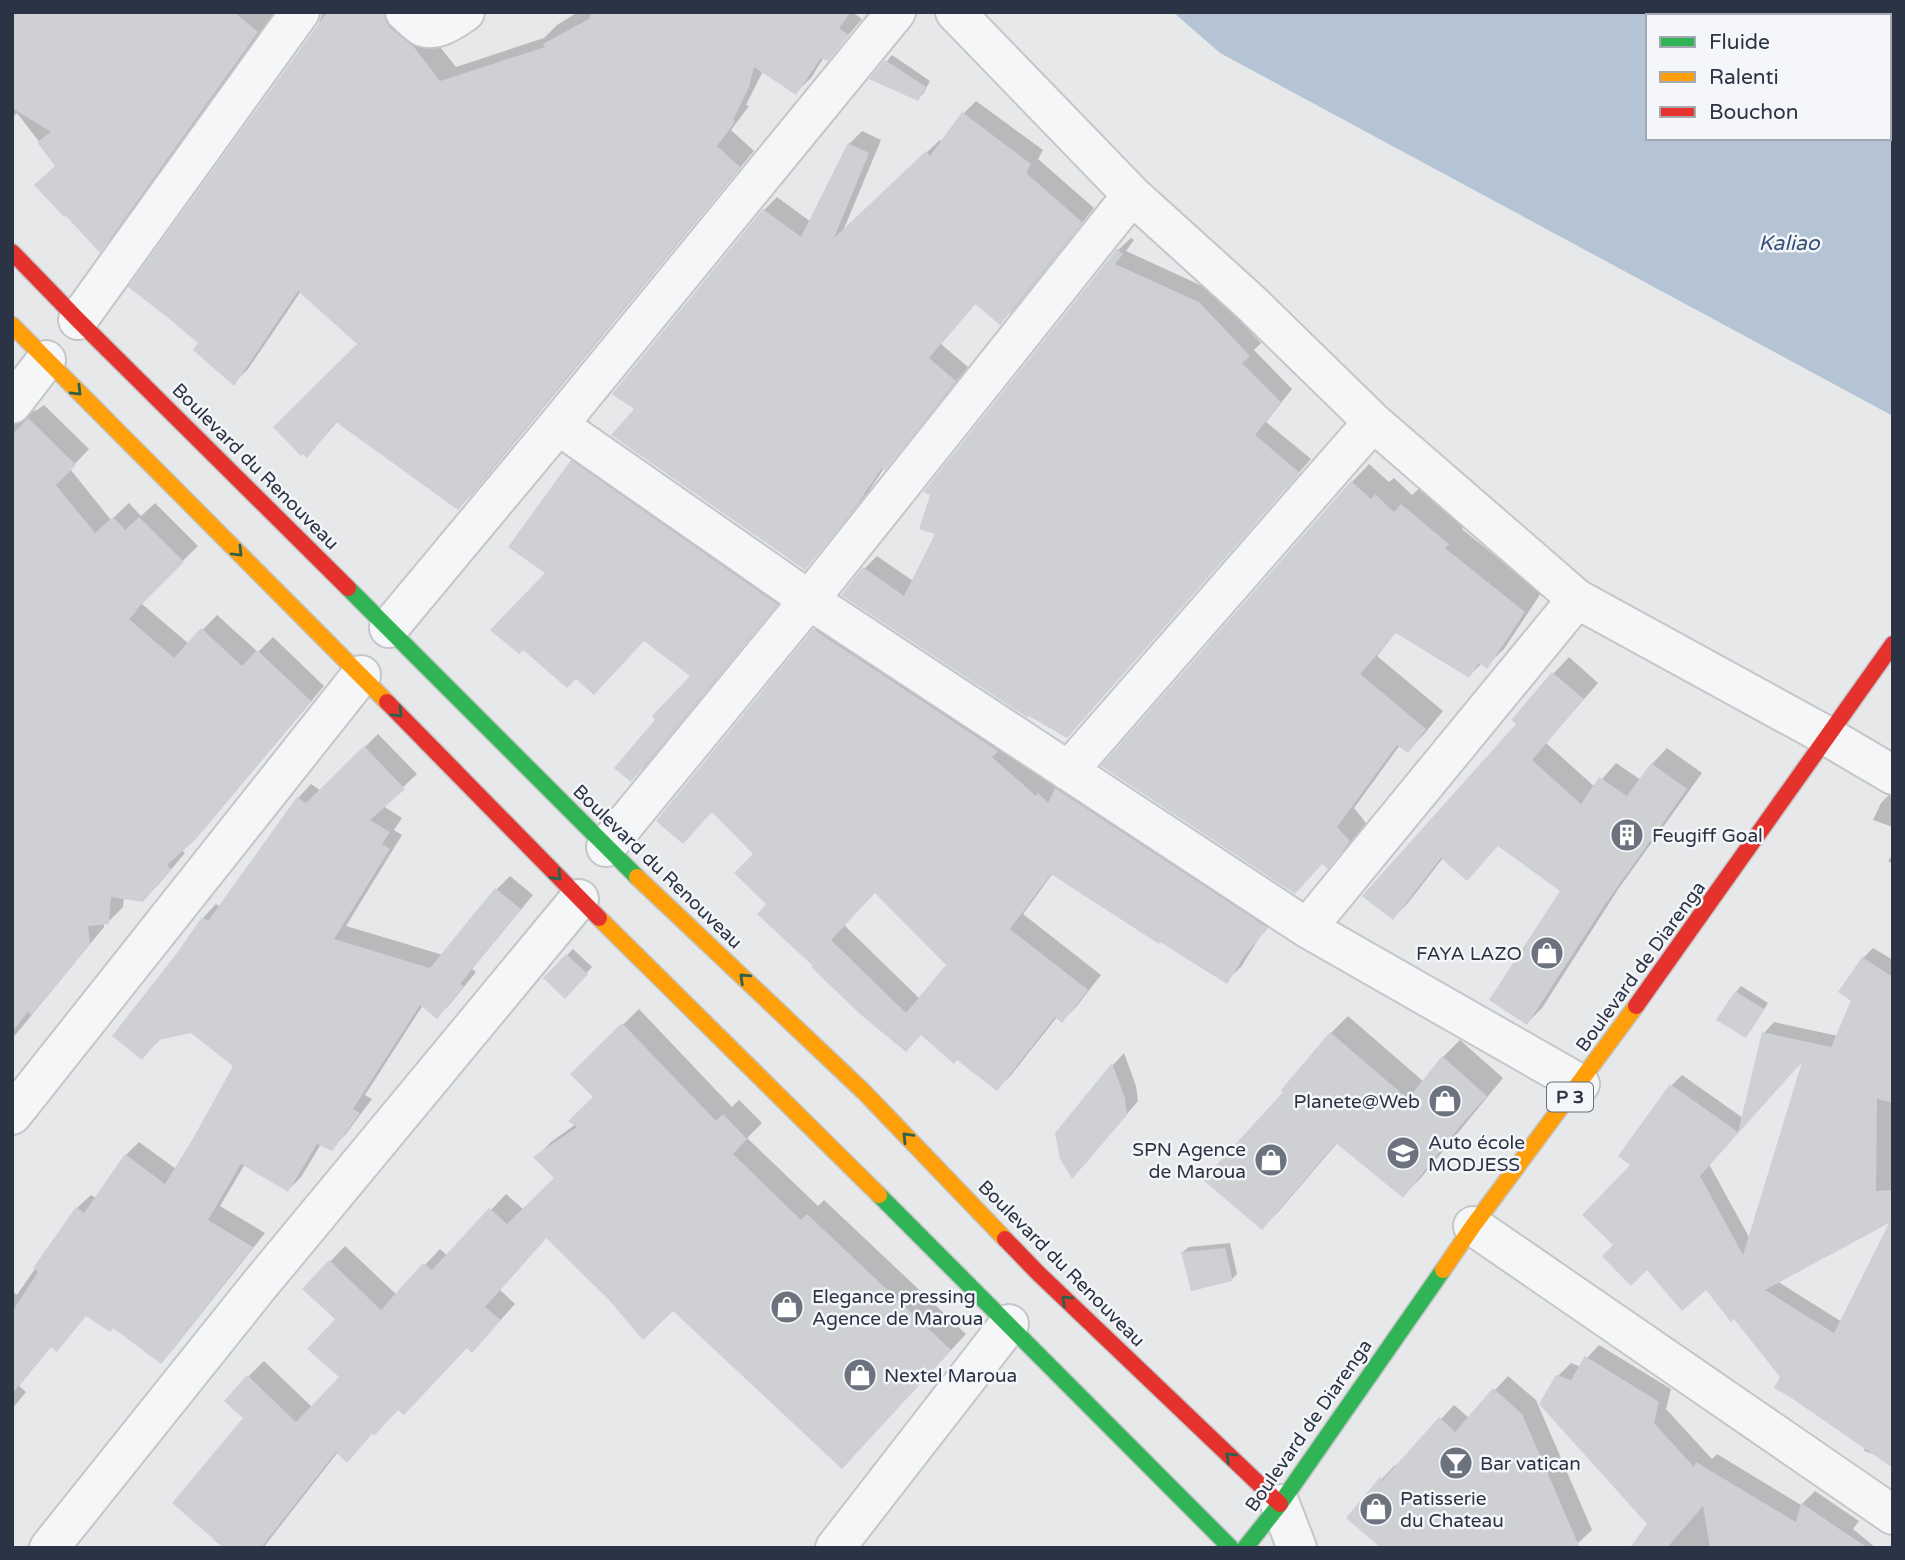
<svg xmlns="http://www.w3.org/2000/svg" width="1905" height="1560" viewBox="0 0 1905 1560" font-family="'Varela Round',sans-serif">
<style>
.water{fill:#b4c4d5;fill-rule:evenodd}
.shadow{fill:#0003;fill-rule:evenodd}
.building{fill:#ced0d3;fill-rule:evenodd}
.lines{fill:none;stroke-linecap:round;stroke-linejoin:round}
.street-casing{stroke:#c4c6c8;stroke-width:42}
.fast-casing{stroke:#c2c5c8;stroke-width:19}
.slow-casing{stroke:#c2c5c8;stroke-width:19}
.jam-casing{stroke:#c2c5c8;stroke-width:19}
.street{stroke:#f5f6f7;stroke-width:38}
.fast{stroke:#30b455;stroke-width:16}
.slow{stroke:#ff9f0a;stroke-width:16}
.jam{stroke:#e5322d;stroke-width:16}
.oneway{stroke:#2d614b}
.labels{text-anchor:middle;stroke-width:5;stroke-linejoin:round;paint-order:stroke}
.shield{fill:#f4f6f9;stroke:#676e7b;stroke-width:2}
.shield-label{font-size:18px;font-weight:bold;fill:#2b3445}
.street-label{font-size:19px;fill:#2b3445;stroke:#f4f6f9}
.poi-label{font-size:19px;fill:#2b3445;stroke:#f4f6f9;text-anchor:start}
.water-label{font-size:21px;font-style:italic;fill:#34527a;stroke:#f4f6f9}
</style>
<rect width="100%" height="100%" fill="#e6e8ea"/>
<path class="water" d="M1173,12H1893V416L1220,53ZM1648,16H1889V138H1648Z"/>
<path class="shadow" d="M12,12H275L114,236L100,250L57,165L17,113L12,118Z
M323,12H404L428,32L456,67L544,38L557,25L578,12H852L862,19L828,59L824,57L811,78L796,92L763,71L746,105L749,106L731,130L754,151L473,493L458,508L338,421L307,456L359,344L301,291L248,369L234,383L200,343Z
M892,55L930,81L923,94L917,99L872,79Z
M976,101L1043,150L1038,159L1094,208L1013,310L1000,323L976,303L941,344L968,367L898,454L884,468L869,491L817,555L804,568L637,408L764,210L777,197L811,222L849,144L862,131L881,140L843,231L940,140L942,142L963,114Z
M1131,238L1134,240L1126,251L1211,290L1261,343L1254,350L1292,389L1266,422L1311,459L1067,736L864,569L877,556L913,581L1118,250Z
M44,405L89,449L70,469L111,520L129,503L141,516L155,503L198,546L148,595L142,604L189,644L217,615L258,652L273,637L324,686L209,823L181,850L185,853L158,885L143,900L124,897L123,907L108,922L104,923V927L12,1039V406L25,412L37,410Z
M586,447L790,589L645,766L631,780L692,675L645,639L547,573L572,462Z
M1369,464L1389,482L1394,478L1412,495L1420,488L1465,525L1462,529L1541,593L1504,649L1486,666L1482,663L1469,676L1397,631L1377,656L1443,711L1425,733L1408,751L1400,745L1354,808L1366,823L1345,849L1327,866L1352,482Z
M829,616L1005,742L1051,783L1054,781L1280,913L1259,938L1241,967L1226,981L1053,873L1023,914L1101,975L1076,1007L1062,1021L1057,1017L1011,1075L997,1089L958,1058L922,1033L815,966L768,904L755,854L815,630ZM875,891L948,964L920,999L844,925Z
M1569,657L1598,683L1546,743L1595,787L1616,763L1641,780L1652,764L1667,748L1702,773L1619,888L1542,1008L1527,1023L1562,891L1499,845L1443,858L1408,903L1393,918L1518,723L1514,720L1554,673Z
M378,734L417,774L383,806L402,818L394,830L402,835L346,926L443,955L497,889L510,876L533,895L472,969L476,972L450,1004L437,1017L423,1005L365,1095L372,1099L345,1135L331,1149L321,1144L301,1177L288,1190L245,1164L220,1206L265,1233L174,1348L161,1362L113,1326L87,1314L52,1345L19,1386L26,1392L12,1409V1291L17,1295L77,1208L91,1195L96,1198L126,1155L139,1142L176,1169L235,1065L191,1031L161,1038L142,1058L179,954L203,918L216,904L220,907L298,798L311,784L321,791Z
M1893,791V827L1873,820L1881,803Z
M1893,854V864L1888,861Z
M1873,948L1893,960V1219L1777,1281L1842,1322L1893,1460L1864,1451L1865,1447L1782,1376L1735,1316L1707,1288L1648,1267L1616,1244L1632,1165L1672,1085L1682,1075L1743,1118L1764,1033L1774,1022L1838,1036L1853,1000L1863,958ZM1806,1057L1750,1239L1709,1164Z
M573,949L592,967L565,996L545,978Z
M1741,986L1768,1003L1751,1030L1736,992Z
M639,1009L732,1107L739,1100L762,1123L747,1138L818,1206L824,1200L966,1334L857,1452L673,1308L610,1298L547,1237L500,1290L515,1304L487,1335L468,1346L373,1433L338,1452L263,1548H224L213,1539L245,1418L248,1377L264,1361L312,1407L341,1377L337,1319L304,1289L345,1246L397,1295L440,1249L448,1256L506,1194L524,1210L556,1178L536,1157L551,1142L576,1124L595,1097L573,1074Z
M1348,1016L1424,1082L1443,1057L1460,1040L1503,1078L1420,1179L1403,1195L1338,1142L1279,1211L1262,1228L1285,1091L1331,1033Z
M1124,1053L1136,1086L1138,1101L1084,1165L1057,1133L1114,1064Z
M1230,1243L1237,1274L1232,1279L1183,1252L1189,1247Z
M1599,1345L1671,1389L1666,1409L1712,1459L1717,1454L1801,1505L1815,1491L1859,1521L1853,1529L1876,1548H1632L1673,1501L1558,1376L1571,1363L1581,1367L1587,1358Z
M1508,1376L1536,1400L1592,1530L1578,1543L1372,1538L1382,1479L1395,1465L1397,1467L1454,1405L1469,1418Z"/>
<path class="building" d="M12,12H234L258,32L100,253L66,216L64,217L34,185L55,166L37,142L51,132L12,108Z
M327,12H384L385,20L390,28L413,46L440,81L545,47L543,44L589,19L592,12H851L839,28L849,35L828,61L821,58L796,95L754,67L749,87L733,120L735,122L717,146L740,167L458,510L336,422L307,458L303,454L301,456L273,427L357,344L298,291L234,386L193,350L198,343L167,317L128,287Z
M885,60L926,87L918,101L869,79Z
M962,112L1031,164L1026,173L1082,222L1000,325L975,304L929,358L956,381L885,470L882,468L856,506L805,570L611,435L634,409L612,394L763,209L801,237L848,143L869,153L834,238L926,151L930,156Z
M1117,249L1123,254L1115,264L1199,302L1250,356L1242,363L1281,402L1255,435L1300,473L1067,738L1029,716L1028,718L841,595L863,567L904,596L935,534L919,529L930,495L923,492Z
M28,418L76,465L56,485L95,533L113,517L125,530L139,517L184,562L135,611L136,612L129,619L174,658L201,628L242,666L257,650L311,701L195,840L167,865L171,869L143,902L111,897L109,924L88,926L90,944L31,1015L28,1012L12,1032V435Z
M571,460L777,604L631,782L614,768L655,720L652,716L690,676L644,641L594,695L576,679L567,688L523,650L519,654L490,630L545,573L508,547Z
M1351,481L1371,499L1375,494L1394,512L1401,504L1449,544L1445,548L1525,612L1487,669L1479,663L1469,678L1396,633L1360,674L1426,729L1408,753L1397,745L1337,827L1350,841L1328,869L1322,864L1295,894L1101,766Z
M813,629L998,751L992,757L1036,796L1038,793L1048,803L1055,788L1268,928L1245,955L1227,984L1160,942L1159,944L1051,874L1010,929L1088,990L1062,1023L1055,1017L997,1091L957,1060L954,1064L921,1035L906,1052L861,1015L811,967L813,966L757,914L766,904L734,873L753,854L712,812L683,844L656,821ZM875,893L946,965L906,1013L831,940Z
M1552,672L1584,699L1532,760L1581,804L1599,777L1627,796L1651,763L1687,789L1604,906L1527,1025L1489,1000L1560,891L1498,846L1467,881L1441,858L1393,920L1362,896L1516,724L1511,720Z
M364,746L405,789L370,820L390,832L382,844L390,849L334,939L430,968L495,888L521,909L460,984L464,986L437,1019L420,1005L353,1109L360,1113L332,1151L317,1144L288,1192L241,1164L208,1220L253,1247L161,1364L113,1328L110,1332L86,1316L57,1352L51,1347L12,1394V1312L38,1272L33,1268L76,1207L84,1213L125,1154L165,1184L194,1137L233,1066L191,1033L158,1040L142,1060L112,1036L177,953L202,917L208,921L297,797L306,803Z
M566,954L588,974L565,999L543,978Z
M1862,957L1893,977V1103L1877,1099L1876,1191L1893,1190V1468L1787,1395L1774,1388L1780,1377L1734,1319L1731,1322L1706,1290L1682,1311L1647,1270L1631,1286L1602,1256L1613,1245L1582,1215L1630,1165L1618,1156L1670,1084L1738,1132L1762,1032L1831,1047L1851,1001L1838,992ZM1802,1062L1743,1255L1700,1176ZM1889,1223L1834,1333L1765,1290Z
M1735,991L1764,1009L1746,1038L1716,1020Z
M622,1023L716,1121L723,1114L747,1139L733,1154L801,1220L807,1214L951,1350L842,1469L673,1311L643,1340L609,1300L546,1238L485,1307L501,1320L472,1353L467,1348L404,1415L398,1410L374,1436L372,1434L347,1463L336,1452L261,1548H224L172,1503L243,1418L224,1401L247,1375L296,1422L339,1377L307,1349L335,1319L302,1289L329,1260L381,1310L423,1263L432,1270L489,1208L507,1224L554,1178L533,1157L577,1127L568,1121L593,1097L570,1074Z
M1330,1032L1408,1099L1442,1056L1487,1096L1462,1124L1403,1198L1336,1143L1262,1230L1203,1180L1283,1092L1281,1090Z
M1112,1063L1125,1098L1127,1115L1072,1179L1060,1159L1055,1133Z
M1225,1248L1233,1281L1191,1291L1181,1252Z
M1585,1356L1659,1402L1654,1423L1694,1467L1696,1462L1796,1522L1801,1503L1868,1548H1710L1703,1506L1667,1548H1630L1647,1524L1539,1404L1556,1375L1571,1380Z
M1493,1388L1522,1414L1580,1548H1381L1346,1518L1380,1477L1383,1480L1439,1417L1455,1432Z"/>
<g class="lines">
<defs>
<path id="street" d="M405,12C410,16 417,24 423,27C437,32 453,20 465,12
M955,12L1132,195L1250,302L1373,422L1577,599L1827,736L1893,775
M78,320L300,12
M12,404L46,360
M558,425L809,600L1307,928L1580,1084
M389,628L558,425L896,12
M1068,771L1373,422
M606,847L809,600L1132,195
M1307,928L1577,599
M12,1115L361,675
M1473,1226L1893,1515
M1280,1504L1297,1548
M49,1548L257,1288L579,899
M835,1548L1009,1324"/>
<path id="fast" d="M348,588L637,877
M879,1195L1231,1548
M1245,1548L1280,1504L1443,1270"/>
<path id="slow" d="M12,325L387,702
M637,877L864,1092L1005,1239
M599,918L879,1195
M1443,1270L1473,1226L1636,1006"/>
<path id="jam" d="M12,252L78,320L348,588
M387,702L599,918
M1636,1006L1893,644
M1005,1239L1039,1274L1280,1504"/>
</defs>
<use href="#street" class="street-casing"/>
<use href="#fast" class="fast-casing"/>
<use href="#slow" class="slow-casing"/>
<use href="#jam" class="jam-casing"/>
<use href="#street" class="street"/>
<use href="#fast" class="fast"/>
<use href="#slow" class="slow"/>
<use href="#jam" class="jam"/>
</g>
<defs><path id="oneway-chevron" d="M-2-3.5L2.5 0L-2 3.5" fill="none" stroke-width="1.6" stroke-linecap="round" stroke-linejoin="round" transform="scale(1.75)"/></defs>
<g class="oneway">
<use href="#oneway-chevron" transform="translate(77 391) rotate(45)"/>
<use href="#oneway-chevron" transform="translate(238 552) rotate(45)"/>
<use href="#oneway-chevron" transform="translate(398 713) rotate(46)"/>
<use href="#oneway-chevron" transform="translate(557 876) rotate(46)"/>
<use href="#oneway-chevron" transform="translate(744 978) rotate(-137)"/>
<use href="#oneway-chevron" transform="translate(907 1137) rotate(-134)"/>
<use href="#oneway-chevron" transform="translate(1066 1300) rotate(-136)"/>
<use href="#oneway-chevron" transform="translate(1230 1457) rotate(-136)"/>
</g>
<defs>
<symbol id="building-disc" viewBox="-11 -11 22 22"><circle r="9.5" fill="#6c737f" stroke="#f4f6f9"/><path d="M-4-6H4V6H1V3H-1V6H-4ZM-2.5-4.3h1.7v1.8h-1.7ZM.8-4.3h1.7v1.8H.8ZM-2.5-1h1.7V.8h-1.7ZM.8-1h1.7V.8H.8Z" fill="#fff"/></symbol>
<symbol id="shop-disc" viewBox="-11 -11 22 22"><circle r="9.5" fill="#6c737f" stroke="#f4f6f9"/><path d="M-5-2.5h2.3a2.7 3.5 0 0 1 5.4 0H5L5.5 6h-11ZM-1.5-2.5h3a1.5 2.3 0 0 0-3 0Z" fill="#fff"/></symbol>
<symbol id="school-disc" viewBox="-11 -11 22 22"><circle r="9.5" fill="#6c737f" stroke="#f4f6f9"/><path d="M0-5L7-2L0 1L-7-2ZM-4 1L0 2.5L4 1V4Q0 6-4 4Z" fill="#fff"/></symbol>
<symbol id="bar-disc" viewBox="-11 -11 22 22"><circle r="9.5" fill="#6c737f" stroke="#f4f6f9"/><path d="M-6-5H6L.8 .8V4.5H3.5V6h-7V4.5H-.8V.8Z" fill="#fff"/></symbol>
</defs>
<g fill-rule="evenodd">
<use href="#building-disc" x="1608" y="816" width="38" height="38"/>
<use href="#shop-disc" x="1528" y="934" width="38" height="38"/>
<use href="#shop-disc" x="1426" y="1082" width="38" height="38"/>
<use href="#school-disc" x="1384" y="1134" width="38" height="38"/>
<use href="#shop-disc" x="1252" y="1141" width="38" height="38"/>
<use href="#shop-disc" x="768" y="1288" width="38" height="38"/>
<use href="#shop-disc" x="841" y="1356" width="38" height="38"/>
<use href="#bar-disc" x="1437" y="1444" width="38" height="38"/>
<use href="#shop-disc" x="1357" y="1490" width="38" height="38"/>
</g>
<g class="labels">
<rect class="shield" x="1547" y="1082.5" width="46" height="29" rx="5"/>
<g class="shield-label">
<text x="1570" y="1103">P 3</text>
</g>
<g class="street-label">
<text transform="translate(256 466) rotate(45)" y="7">Boulevard du Renouveau</text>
<text transform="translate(658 866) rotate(44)" y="7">Boulevard du Renouveau</text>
<text transform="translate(1640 966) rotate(-54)" y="7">Boulevard de Diarenga</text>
<text transform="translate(1062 1263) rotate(45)" y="7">Boulevard du Renouveau</text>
<text transform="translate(1308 1425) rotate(-55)" y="7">Boulevard de Diarenga</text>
</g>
<g class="poi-label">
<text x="1652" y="842">Feugiff Goal</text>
<text x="1522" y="960" text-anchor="end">FAYA LAZO</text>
<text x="1420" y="1108" text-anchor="end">Planete@Web</text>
<text x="1428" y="1149">Auto école<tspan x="1428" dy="22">MODJESS</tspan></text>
<text x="1246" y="1156" text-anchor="end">SPN Agence<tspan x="1246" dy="22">de Maroua</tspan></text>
<text x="812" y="1303">Elegance pressing<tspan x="812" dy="22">Agence de Maroua</tspan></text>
<text x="884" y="1382">Nextel Maroua</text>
<text x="1480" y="1470">Bar vatican</text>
<text x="1400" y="1505">Patisserie<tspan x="1400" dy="22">du Chateau</tspan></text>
</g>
<g class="water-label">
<text x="1789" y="250">Kaliao</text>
</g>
</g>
<rect width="1905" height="1560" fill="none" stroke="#2b3445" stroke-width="28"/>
<rect x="1646" y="14" width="245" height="126" fill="#f4f6f9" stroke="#a4a8b1" stroke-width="2"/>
<rect x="1660" y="37" width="35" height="10" fill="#30b455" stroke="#a4a8b1" stroke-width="2"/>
<text x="1709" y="49" font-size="21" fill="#2b3445">Fluide</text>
<rect x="1660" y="72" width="35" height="10" fill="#ff9f0a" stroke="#a4a8b1" stroke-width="2"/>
<text x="1709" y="84" font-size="21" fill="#2b3445">Ralenti</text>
<rect x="1660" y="107" width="35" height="10" fill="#e5322d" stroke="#a4a8b1" stroke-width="2"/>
<text x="1709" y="119" font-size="21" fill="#2b3445">Bouchon</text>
</svg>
